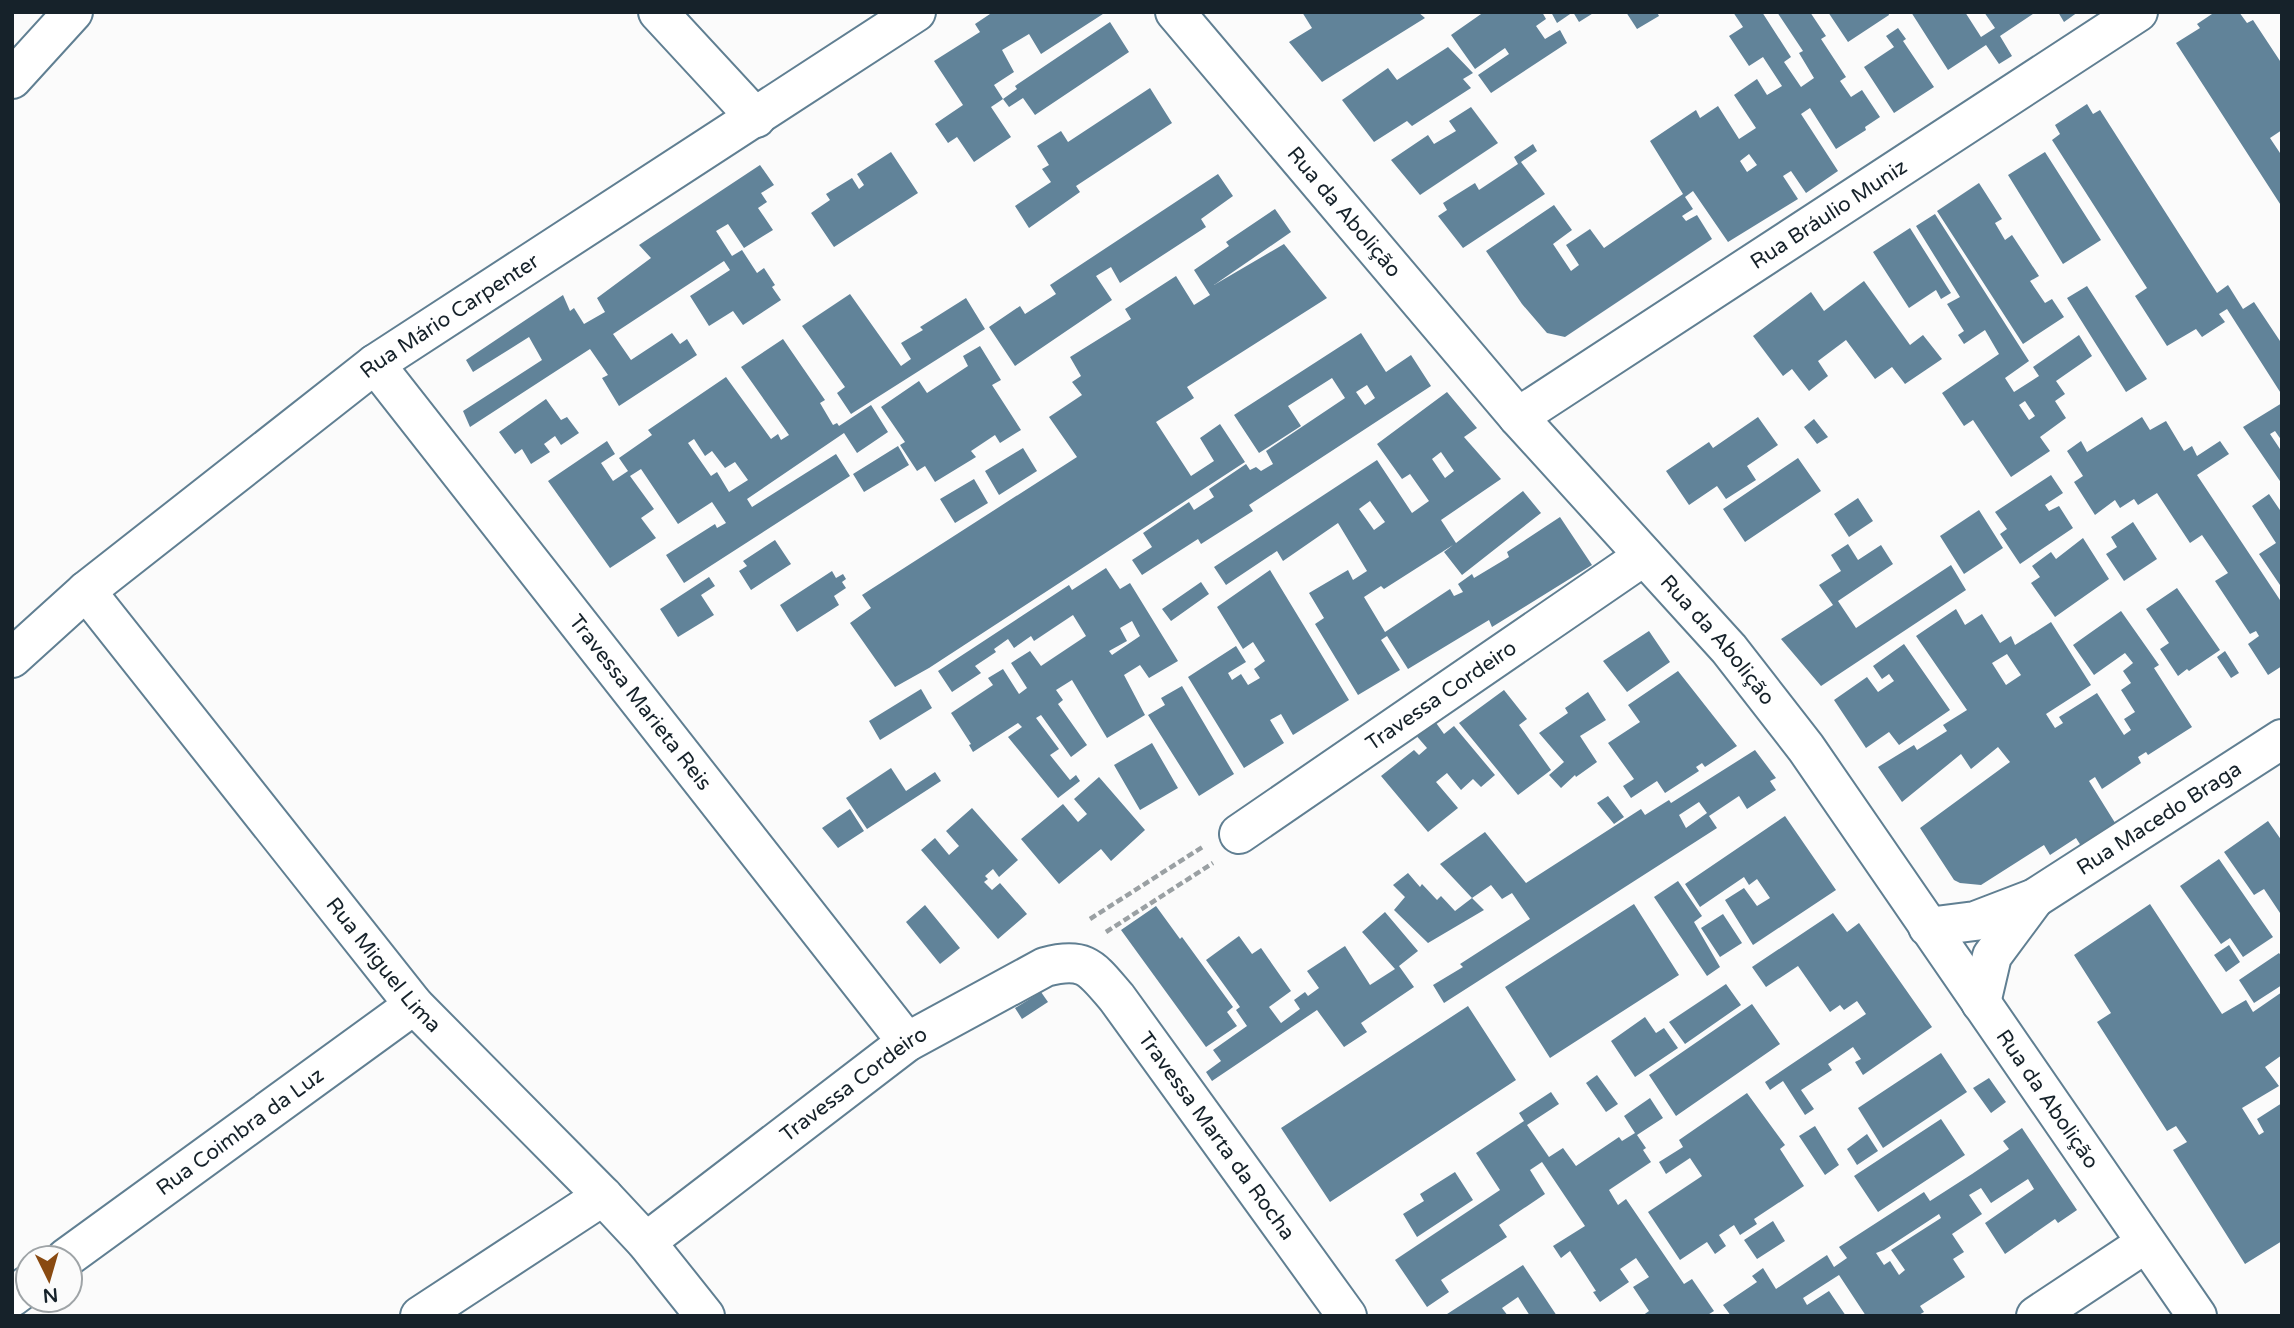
<svg xmlns="http://www.w3.org/2000/svg" width="2294" height="1328" viewBox="0 0 2294 1328" font-family="'Varela Round',sans-serif">
<style>
.building{fill:#618399;fill-rule:evenodd}
.lines{fill:none;stroke-linecap:round;stroke-linejoin:round}
.minor-casing{stroke:#607f92;stroke-width:42}
.tertiary-casing{stroke:#607f92;stroke-width:42}
.path{stroke:#9aa0a3;stroke-width:4.5;stroke-dasharray:7 3.5;stroke-linecap:butt}
.minor{stroke:#fff;stroke-width:38}
.tertiary{stroke:#fff;stroke-width:38}
.labels{text-anchor:middle;stroke-width:5;stroke-linejoin:round;paint-order:stroke}
.street-label{font-size:21px;fill:#16222a;stroke:#fbfbfb}
</style>
<rect width="100%" height="100%" fill="#fbfbfb"/>
<path class="building" d="M993,12H1106L1041,54L1029,34L1002,50L1014,72L994,85L1003,99L991,107L1011,137L974,162L957,137L948,143L935,124L963,105L934,61L980,32L975,24Z
M1302,12H1418L1425,18L1322,82L1289,42L1312,28Z
M1484,12H1542L1546,19L1536,26L1545,39L1560,30L1567,43L1491,93L1478,75L1509,54L1505,48L1475,69L1451,35Z
M1551,12H1573L1557,23Z
M1573,12H1595L1579,22Z
M1626,12H1657L1659,16L1637,29Z
M1733,12H1762L1791,57L1784,62L1801,87L1814,78L1799,53L1803,51L1777,12H1810L1826,36L1821,39L1846,77L1840,81L1851,97L1862,90L1880,117L1865,127L1866,130L1836,149L1810,108L1801,114L1838,171L1806,193L1791,171L1783,176L1798,199L1728,242L1693,191L1685,197L1693,209L1682,216L1686,221L1697,215L1712,239L1565,337L1547,333L1522,304L1486,251L1554,205L1572,230L1553,244L1571,271L1579,265L1566,245L1590,229L1604,248L1683,194L1650,141L1696,110L1700,118L1718,106L1739,139L1756,128L1734,95L1757,79L1767,95L1782,86L1763,57L1749,66L1729,36L1743,27ZM1749,154L1757,165L1747,172L1740,161Z
M1828,12H1888L1889,15L1848,42Z
M1911,12H1965L1981,37L1995,28L1984,12H2036L2000,36L2012,56L1999,64L1986,45L1948,70Z
M2058,12H2078L2064,22Z
M2215,12H2239L2247,23L2253,20L2282,64V130L2270,138L2280,153L2282,152V207L2176,43L2200,28L2197,24Z
M1110,22L1129,52L1035,115L1023,98L1009,107L1003,99L1017,89L1015,86Z
M1898,28L1906,39L1903,41L1934,87L1894,113L1864,67L1894,47L1886,36Z
M1448,47L1473,73L1463,79L1471,88L1412,126L1407,121L1374,142L1342,100L1388,68L1397,80Z
M1150,88L1172,123L1076,186L1080,192L1029,228L1015,206L1051,182L1042,169L1049,165L1037,146L1061,131L1068,142Z
M2087,104L2093,114L2100,110L2217,293L2228,285L2243,309L2254,302L2282,344V395L2227,309L2219,314L2225,322L2202,337L2196,329L2167,346L2135,296L2147,288L2052,140L2060,134L2055,125Z
M1471,107L1498,143L1420,195L1391,160L1428,135L1434,144L1456,131L1449,121Z
M1533,144L1537,151L1521,162L1545,194L1463,248L1438,216L1447,210L1443,203L1475,183L1479,190L1518,164L1514,157Z
M891,152L918,193L834,247L811,213L830,200L826,194L852,178L859,189L864,185L857,174Z
M2045,152L2101,240L2063,264L2008,175Z
M760,165L774,185L761,193L767,202L758,208L773,230L744,248L728,224L716,231L732,256L742,250L757,273L764,268L775,285L772,287L781,300L743,325L733,311L709,326L690,296L730,270L724,261L613,334L631,360L672,333L680,344L687,339L697,355L619,406L602,378L608,375L590,349L470,427L463,411L542,360L529,337L473,372L466,360L563,295L570,311L574,308L584,324L605,312L597,298L651,258L639,245Z
M1218,174L1233,196L1201,219L1206,227L1120,283L1111,267L1096,276L1112,300L1015,366L989,327L1020,306L1025,314L1056,294L1050,285Z
M1979,183L2002,219L1995,223L2005,240L2012,235L2039,276L2030,281L2045,303L2052,299L2064,317L2023,344L1937,211Z
M1275,209L1291,232L1214,285L1284,244L1327,298L1187,387L1194,398L1156,422L1191,476L1214,461L1200,438L1220,424L1245,462L929,668L895,687L850,623L871,608L862,595L1077,457L1049,417L1082,395L1072,382L1081,376L1070,357L1131,319L1125,309L1176,276L1194,305L1210,295L1194,270L1229,246L1226,242Z
M1935,214L2029,361L2005,378L2014,392L2039,376L2033,367L2079,335L2092,356L2056,381L2065,394L2055,401L2066,418L2040,437L2050,451L2011,477L1973,420L1964,426L1942,393L1999,354L1985,330L1964,344L1958,335L1964,331L1947,304L1960,297L1916,226ZM2025,401L2035,416L2029,420L2019,405Z
M1910,228L1951,293L1941,299L1936,290L1909,308L1873,252Z
M1864,281L1910,345L1923,335L1942,359L1905,384L1892,367L1875,379L1846,340L1818,361L1828,376L1809,391L1792,369L1783,376L1753,336L1811,292L1824,311Z
M2087,286L2147,379L2126,392L2067,298Z
M850,294L901,366L911,359L901,343L923,330L920,327L966,298L985,329L851,414L837,393L845,387L802,326Z
M1361,333L1386,372L1411,355L1431,386L1249,505L1253,511L1201,544L1198,539L1142,575L1132,560L1152,547L1143,533L1189,502L1194,510L1214,497L1209,489L1246,464L1250,470L1256,467L1261,471L1273,464L1266,451L1345,398L1332,378L1288,406L1301,426L1259,453L1234,415ZM1367,385L1375,398L1365,405L1356,392Z
M783,339L825,400L820,403L833,425L837,423L839,426L871,405L888,432L857,453L844,433L747,499L752,507L836,454L850,476L684,583L666,555L715,524L717,528L726,523L712,502L678,524L641,469L630,476L654,509L641,518L656,538L610,568L548,481L607,441L615,454L601,463L613,481L628,471L619,458L652,435L648,430L726,377L771,439L778,434L781,440L789,435L741,367ZM694,439L705,456L712,451L725,468L735,462L748,480L729,492L717,472L711,476L688,443Z
M980,346L1001,380L992,385L1021,430L1000,443L995,435L971,451L976,457L935,482L925,466L917,471L900,445L905,442L881,407L919,381L927,393L968,366L963,356Z
M1447,392L1477,428L1464,437L1501,479L1441,520L1456,543L1523,491L1541,513L1462,575L1444,552L1453,545L1384,589L1381,586L1364,597L1385,632L1450,589L1454,596L1463,592L1458,584L1472,574L1474,578L1509,557L1507,552L1560,517L1592,565L1492,627L1489,620L1408,669L1387,636L1381,640L1400,670L1358,695L1315,624L1324,618L1309,593L1348,570L1353,580L1367,571L1338,523L1283,561L1277,551L1226,585L1214,567L1377,460L1412,513L1429,501L1410,474L1402,479L1377,444ZM1441,452L1454,471L1445,478L1432,459ZM1370,501L1385,522L1374,530L1359,509Z
M546,399L561,420L567,417L579,433L561,445L555,436L544,444L550,452L531,464L522,449L515,454L499,432Z
M2282,403V441L2275,431L2270,434L2282,452V484L2243,427Z
M1758,417L1778,445L1747,466L1756,480L1726,499L1717,486L1689,505L1666,471L1709,442L1713,448Z
M2142,417L2150,430L2166,421L2184,451L2192,446L2197,456L2220,441L2229,454L2197,475L2282,603V666L2268,675L2248,644L2259,636L2256,631L2250,634L2215,581L2228,573L2202,535L2190,543L2157,493L2138,505L2134,499L2120,508L2115,500L2095,515L2074,482L2083,476L2067,451L2081,441L2087,452Z
M1814,419L1828,437L1817,444L1804,427Z
M898,446L909,465L864,492L853,474Z
M1023,448L1037,471L999,495L985,471Z
M1798,458L1821,491L1745,542L1723,509Z
M2051,475L2063,493L2045,505L2049,511L2059,506L2073,528L2020,564L2000,534L2007,529L1995,512Z
M974,479L988,503L955,523L940,499Z
M2269,494L2282,513V588L2259,554L2276,543L2252,506Z
M1858,498L1873,521L1849,537L1834,514Z
M1979,510L2003,548L1964,574L1940,536Z
M2133,522L2157,559L2124,581L2106,554L2117,547L2111,537Z
M2083,538L2109,579L2055,617L2031,583L2040,577L2032,566L2051,552L2056,559Z
M775,540L791,564L751,590L739,571L747,566L743,561Z
M1848,544L1858,560L1881,545L1893,564L1838,601L1856,628L1951,565L1966,590L1821,686L1781,639L1833,605L1819,585L1841,571L1831,555Z
M1106,568L1120,589L1130,583L1178,661L1149,678L1140,665L1124,675L1145,715L1107,738L1072,680L1056,690L1063,700L1058,704L1087,745L1071,757L1041,715L1036,718L1059,749L1050,755L1070,780L1076,775L1080,781L1058,798L1008,737L1022,727L1018,723L973,752L969,745L971,744L951,713L993,685L988,678L1003,669L1019,694L1027,688L1011,663L1030,651L1041,666L1086,636L1073,615L1034,641L1031,636L1014,648L1008,639L994,649L996,652L975,666L981,673L952,692L938,671L1069,585L1072,590ZM1132,621L1140,636L1112,655L1109,651L1127,641L1120,628Z
M1270,570L1349,700L1293,735L1281,714L1270,720L1284,743L1244,768L1188,677L1236,646L1246,662L1228,673L1232,680L1241,674L1248,685L1260,678L1254,669L1265,661L1253,642L1243,649L1217,607Z
M832,571L836,578L843,574L846,579L842,582L846,588L834,596L839,605L797,632L780,605Z
M709,577L715,586L701,595L714,615L678,637L660,609Z
M1201,582L1209,594L1171,621L1162,609Z
M2177,588L2220,650L2189,671L2187,669L2178,676L2160,649L2169,643L2146,609Z
M1956,609L1965,625L1982,614L2000,643L2011,636L2015,645L2051,622L2091,685L2046,714L2055,728L2063,723L2059,717L2097,693L2124,735L2131,730L2124,719L2135,712L2121,690L2131,683L2123,671L2133,663L2125,653L2094,675L2073,645L2121,611L2159,665L2154,668L2192,727L2148,755L2146,752L2138,757L2141,763L2102,789L2095,777L2089,781L2117,826L2083,849L2076,838L2050,855L2044,845L1981,885L1960,883L1954,880L1920,828L2010,762L1998,747L1971,769L1961,754L1902,802L1878,767L1914,745L1917,750L1947,731L1943,725L1967,710L1916,636ZM2007,654L2021,675L2006,685L1992,663Z
M1649,631L1670,662L1627,692L1603,661Z
M1904,644L1950,710L1899,745L1889,732L1866,748L1834,700L1867,677L1878,692L1894,681L1889,674L1882,679L1873,666Z
M2225,651L2239,673L2231,678L2217,657Z
M1678,671L1737,746L1705,767L1702,763L1696,767L1699,771L1665,793L1657,781L1631,798L1623,786L1634,779L1608,743L1640,722L1628,705Z
M1182,686L1234,774L1199,796L1148,715L1165,705L1161,698Z
M921,689L932,708L880,740L869,721Z
M1504,690L1527,719L1519,725L1551,770L1518,795L1459,723Z
M1588,692L1606,720L1580,736L1597,762L1576,777L1575,775L1561,788L1549,775L1564,762L1539,733L1568,713L1565,708Z
M1434,720L1444,734L1454,726L1495,775L1481,787L1473,779L1461,790L1447,773L1436,782L1458,808L1428,832L1381,776L1414,750L1419,755L1427,748L1414,733Z
M1152,743L1178,788L1140,810L1114,765Z
M1755,750L1776,778L1770,781L1776,790L1747,809L1739,796L1709,816L1717,828L1444,1003L1433,985L1463,967L1460,964L1530,919L1512,893L1502,899L1491,885L1472,898L1440,864L1485,832L1526,883L1641,809L1645,815L1669,800L1671,803ZM1699,802L1707,813L1686,828L1679,815Z
M891,768L906,791L935,772L941,781L867,829L846,798Z
M1099,777L1145,830L1111,861L1101,849L1059,884L1021,839L1063,804L1078,822L1087,814L1074,799Z
M1608,796L1624,817L1614,824L1597,803Z
M972,808L1018,860L999,877L993,869L985,876L988,879L984,882L992,890L1000,883L1027,914L998,939L921,850L935,838L949,855L959,846L946,831Z
M850,809L864,831L838,848L822,828Z
M1785,816L1836,890L1753,945L1725,900L1744,888L1757,906L1770,898L1757,879L1749,885L1744,877L1700,907L1685,884Z
M2268,821L2282,841V916L2264,889L2254,895L2224,852Z
M2219,859L2273,937L2243,957L2230,938L2221,944L2180,886Z
M1408,873L1420,887L1422,884L1437,900L1441,896L1455,911L1472,898L1484,910L1428,943L1394,910L1405,897L1393,885Z
M1678,881L1702,916L1694,922L1720,967L1707,976L1654,897Z
M1634,904L1679,975L1550,1058L1505,987Z
M2150,904L2222,1014L2246,1000L2253,1012L2282,992V1055L2265,1067L2279,1086L2242,1108L2259,1135L2264,1132L2257,1119L2282,1103V1241L2245,1264L2173,1150L2187,1142L2176,1126L2167,1131L2097,1022L2111,1013L2074,955Z
M925,905L960,948L940,964L906,922Z
M1156,906L1180,939L1182,937L1233,1007L1227,1012L1237,1026L1206,1047L1121,930Z
M1385,912L1418,951L1399,966L1414,987L1361,1023L1367,1032L1344,1047L1317,1010L1212,1081L1206,1072L1221,1061L1213,1050L1247,1026L1236,1010L1240,1007L1206,960L1239,936L1252,954L1261,948L1291,991L1269,1007L1281,1023L1300,1009L1294,1000L1305,992L1308,996L1319,988L1307,971L1345,946L1370,985L1395,969L1362,932Z
M1833,913L1847,932L1859,923L1932,1027L1863,1075L1855,1062L1861,1059L1853,1047L1828,1064L1832,1070L1801,1090L1814,1109L1805,1115L1783,1081L1770,1090L1765,1082L1866,1014L1857,1001L1844,1010L1840,1005L1830,1012L1798,966L1766,987L1752,967Z
M1723,914L1742,943L1720,957L1701,928Z
M2229,945L2240,962L2226,972L2214,955Z
M2279,953L2282,957V985L2254,1003L2239,980Z
M1726,984L1741,1005L1685,1044L1669,1022Z
M1041,992L1048,1002L1022,1019L1015,1008Z
M1752,1004L1780,1044L1676,1116L1649,1075Z
M1468,1006L1516,1080L1330,1202L1281,1128Z
M1645,1017L1656,1033L1664,1028L1678,1048L1635,1077L1611,1041Z
M1941,1053L1967,1092L1883,1148L1858,1108Z
M1597,1075L1618,1104L1606,1112L1586,1083Z
M1989,1078L2006,1102L1991,1113L1973,1088Z
M1551,1092L1559,1104L1527,1125L1549,1157L1563,1148L1576,1166L1619,1137L1622,1141L1635,1133L1624,1116L1650,1098L1663,1118L1637,1135L1646,1148L1643,1150L1651,1162L1609,1190L1618,1205L1626,1199L1684,1284L1692,1279L1714,1311L1706,1316H1642L1649,1311L1633,1287L1649,1277L1636,1258L1620,1269L1629,1282L1600,1302L1593,1292L1596,1291L1570,1251L1561,1258L1553,1246L1585,1226L1542,1162L1530,1170L1545,1194L1499,1225L1507,1237L1441,1280L1449,1292L1427,1307L1395,1260L1500,1190L1476,1153L1524,1121L1519,1113Z
M1747,1093L1785,1145L1780,1149L1804,1186L1754,1219L1757,1224L1740,1235L1734,1225L1719,1235L1726,1246L1715,1254L1707,1242L1680,1260L1648,1212L1702,1176L1690,1158L1666,1174L1659,1162L1683,1147L1679,1140Z
M1941,1119L1965,1155L1878,1212L1854,1176Z
M1815,1126L1839,1165L1825,1175L1799,1136Z
M2022,1128L2077,1210L2058,1223L2055,1219L2005,1254L1985,1223L2034,1189L2028,1179L1991,1203L1981,1188L1969,1195L1982,1214L1952,1234L1964,1252L1953,1259L1965,1277L1920,1306L1924,1312L1917,1316H1866L1839,1275L1803,1298L1807,1305L1829,1291L1846,1316H1731L1723,1305L1757,1282L1752,1276L1763,1268L1776,1289L1827,1255L1834,1267L1847,1258L1839,1247L1924,1192L1930,1201L1972,1174L2009,1149L2003,1141ZM1939,1214L1941,1218L1891,1250L1905,1270L1899,1275L1890,1261L1884,1265L1876,1253L1884,1250Z
M1867,1134L1878,1151L1857,1165L1847,1149Z
M1455,1172L1473,1200L1417,1237L1403,1214L1424,1201L1420,1194Z
M1773,1221L1785,1241L1757,1259L1744,1240Z
M1523,1265L1557,1316H1530L1518,1297L1502,1308L1508,1316H1444Z"/>
<g class="lines">
<defs>
<g id="minor">
<path d="M658,12L756,118"/>
<path d="M12,79L73,12"/>
<path id="s1" d="M375,364L907,1042"/>
<path id="s2" d="M1518,417L2138,12"/>
<path id="s3" d="M86,591L414,1005L603,1196L646,1242L705,1316"/>
<path id="s4" d="M12,658L86,591L375,364L916,12"/>
<path id="s5" d="M1239,834L1644,556"/>
<path id="s6" d="M1928,927L1975,921L2035,898L2282,739"/>
<path d="M1981,1003L1992,956L2035,898"/>
<path id="s7" d="M646,1242L907,1042L1045,967C1086,956 1092,969 1117,998L1347,1316"/>
<path id="s8" d="M66,1258L414,1005"/>
<path d="M12,1297L28,1285"/>
<path d="M420,1316L603,1196"/>
<path d="M2036,1316L2146,1243"/>
</g>
<g id="tertiary">
<path id="s9" d="M1175,12L1518,417L1729,649L1806,748L2197,1316"/>
</g>
</defs>
<use href="#minor" class="minor-casing"/>
<use href="#tertiary" class="tertiary-casing"/>
<path class="path" d="M1090,919L1204,846
M1106,932L1213,863"/>
<use href="#minor" class="minor"/>
<use href="#tertiary" class="tertiary"/>
</g>
<g class="labels">
<g class="street-label">
<text dy="7" stroke="none"><textPath href="#s9" startOffset="262">Rua da Abolição</textPath></text>
<text dy="7" stroke="none"><textPath href="#s2" startOffset="371">Rua Bráulio Muniz</textPath></text>
<text dy="7" stroke="none"><textPath href="#s4" startOffset="556">Rua Mário Carpenter</textPath></text>
<text dy="7" stroke="none"><textPath href="#s9" startOffset="830">Rua da Abolição</textPath></text>
<text dy="7" stroke="none"><textPath href="#s5" startOffset="245">Travessa Cordeiro</textPath></text>
<text dy="7" stroke="none"><textPath href="#s1" startOffset="430">Travessa Marieta Reis</textPath></text>
<text dy="7" stroke="none"><textPath href="#s6" startOffset="259">Rua Macedo Braga</textPath></text>
<text dy="7" stroke="none"><textPath href="#s3" startOffset="478">Rua Miguel Lima</textPath></text>
<text dy="7" stroke="none"><textPath href="#s7" startOffset="261">Travessa Cordeiro</textPath></text>
<text dy="7" stroke="none"><textPath href="#s9" startOffset="1396">Rua da Abolição</textPath></text>
<text dy="7" stroke="none"><textPath href="#s8" startOffset="215">Rua Coimbra da Luz</textPath></text>
<text dy="7" stroke="none"><textPath href="#s7" startOffset="742">Travessa Marta da Rocha</textPath></text>
</g>
</g>
<rect width="2294" height="1328" fill="none" stroke="#16222a" stroke-width="28"/>
<g transform="translate(49 1279) rotate(175)"><circle r="33" fill="#fbfbfb" stroke="#9fa4a7" stroke-width="2"/>
<path d="M0-5L12 26L0 18L-12 26Z" fill="#894a11"/>
<text y="-10" font-size="19" font-weight="bold" text-anchor="middle" fill="#16222a">N</text>
</g>
</svg>
